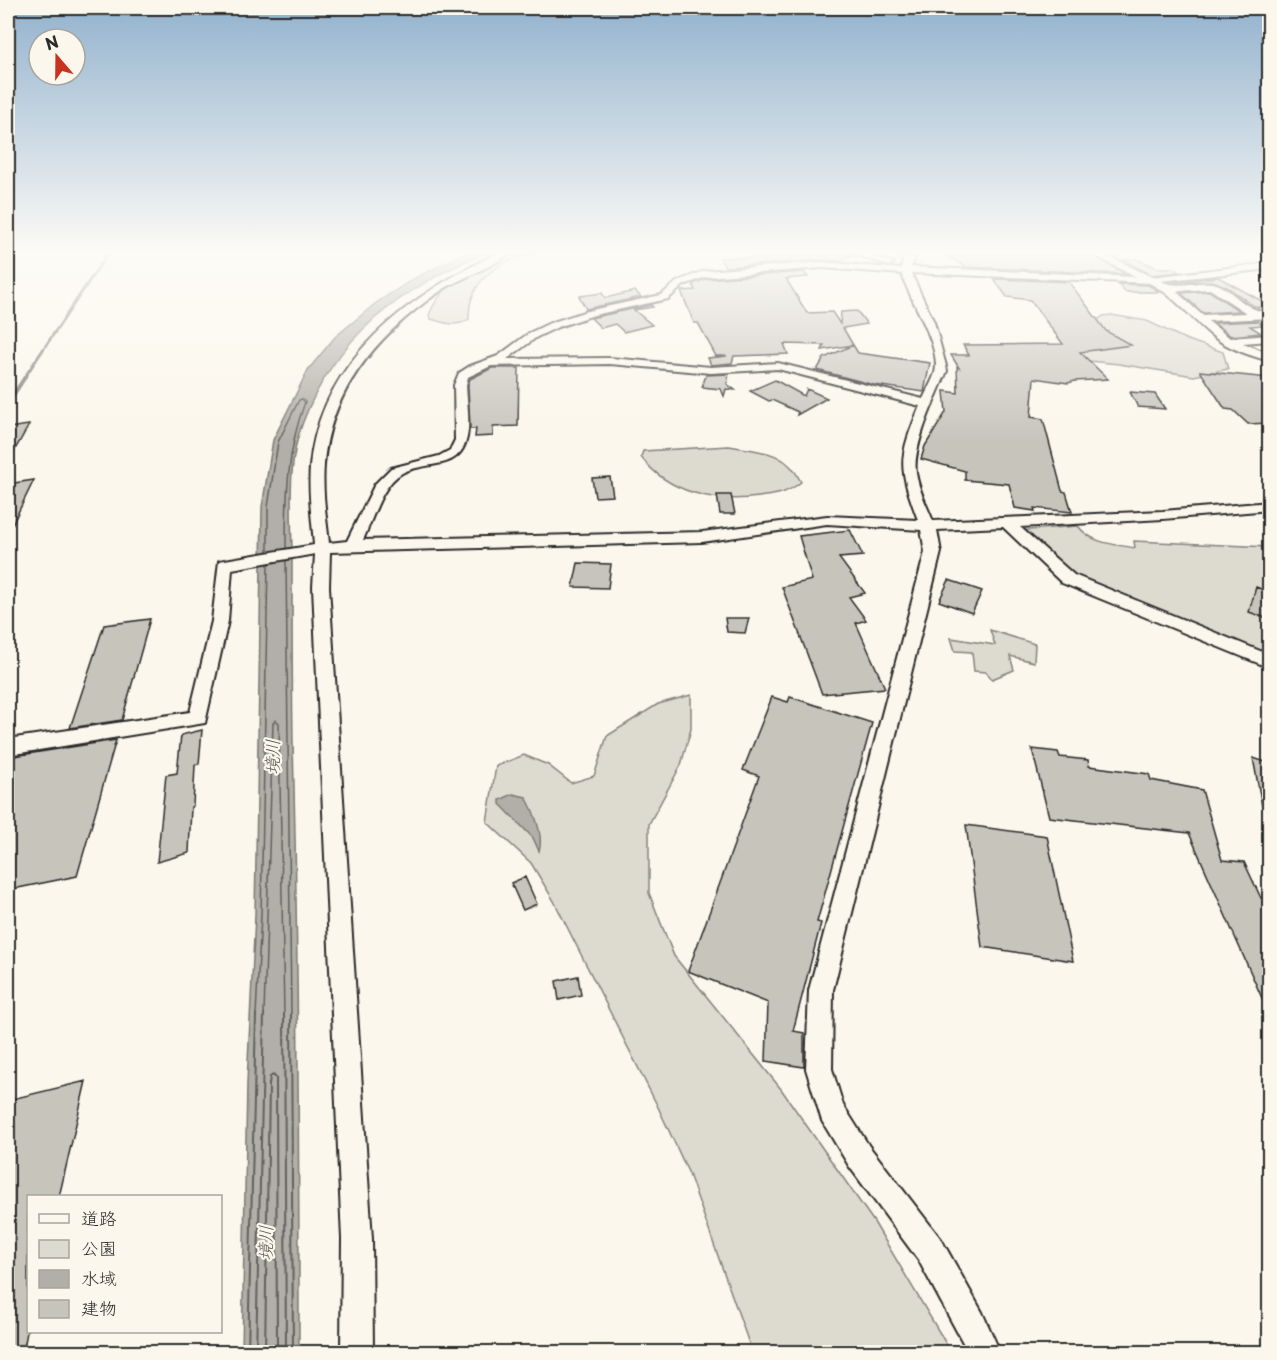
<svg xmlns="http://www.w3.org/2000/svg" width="1277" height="1360" viewBox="0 0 1277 1360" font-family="'Playpen Sans','Klee One',sans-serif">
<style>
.green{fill:#dddad0;stroke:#84827e;stroke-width:1.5}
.water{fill:#b1afa7;stroke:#7b7a75;stroke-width:1.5}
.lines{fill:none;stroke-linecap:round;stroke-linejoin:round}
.shore-far1{stroke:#61605d;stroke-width:1.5}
.shore{stroke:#61605d;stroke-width:2}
.stream-far1{stroke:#7b7a75;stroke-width:3}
.stream{stroke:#7b7a75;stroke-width:4}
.building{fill:#c7c4bc;stroke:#2b2b2b;stroke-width:1.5}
.minor-casing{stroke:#2b2b2b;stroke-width:4}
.minor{fill:#fbf7ec;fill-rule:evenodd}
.labels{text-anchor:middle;stroke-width:4.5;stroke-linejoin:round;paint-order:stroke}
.water-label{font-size:18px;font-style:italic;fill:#5a5956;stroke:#fbf7ec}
</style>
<rect width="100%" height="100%" fill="#fbf7ec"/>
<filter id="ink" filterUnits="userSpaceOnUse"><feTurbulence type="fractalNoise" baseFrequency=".0167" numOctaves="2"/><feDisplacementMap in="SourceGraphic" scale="12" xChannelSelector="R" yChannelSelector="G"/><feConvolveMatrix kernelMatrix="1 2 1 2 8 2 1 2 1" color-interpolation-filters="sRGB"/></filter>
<g filter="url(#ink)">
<path class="green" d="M505,253H539C501,258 468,279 469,319C456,328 445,323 431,319L429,315C441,283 476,265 505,253Z
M1111,315L1147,321L1185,339L1223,352L1228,369L1194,376L1119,364L1049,357L1103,316Z
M729,446C761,452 786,450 801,482C786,494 778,494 759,497C715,503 668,493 641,457L643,451Z
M1078,526C1092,544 1114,544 1135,548L1134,541L1269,547V654L1158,616L1079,584L1016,531Z
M990,630L1035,644L1034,662L1010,656L1014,670L992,679L986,672L974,671L972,652L955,651L951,638L995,645Z
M691,695V729L681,765L649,824V893L674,956L781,1089L874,1222L951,1352H752L689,1174L657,1105L554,901L531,863L487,822L496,766L524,755L548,765L571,783L594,776L607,736L658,704Z"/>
<path class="water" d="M465,253H485C402,288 336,335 303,422C286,464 292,513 292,558C292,620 292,681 293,743C298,946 299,1149 299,1352H242L247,1083L255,915L262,507L273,440L308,370L335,337L376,303L413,279Z
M513,794L526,797C534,811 544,836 539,851L533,838L500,804V800Z"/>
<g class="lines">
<path class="shore-far1" d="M268,551V507L278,442L299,400L302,399L305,402C287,450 286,497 286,548
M286,561L291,1015
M256,1015L261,915L268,564
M264,1015L273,723L276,720L279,723L284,1015"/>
<path class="shore" d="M284,1014L286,1352
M291,1014L293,1352
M248,1352L256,1014
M256,1352L264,1014
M265,1352L269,1084L270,1077L273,1075L276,1078L277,1352"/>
<path class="stream-far1" d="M24,378L108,253"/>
<path class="stream" d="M8,403L25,377"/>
</g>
<path class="building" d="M758,253H818L851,255L840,261L823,260L725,267L720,258H757Z
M972,253H1048L1051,255L1088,253L1126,274L966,267L948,256Z
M1136,259L1158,268H1173L1179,272L1152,275L1123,260Z
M804,272L808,277L786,279L807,313L832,312L840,324L841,312L857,311L867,324L843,328L853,345L822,350L824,345L784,344L788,354L734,356L732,363L711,365L708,358L727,356H716L698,323H694L681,291L695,290L693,284L706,279Z
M1218,277L1269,305V310L1254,306L1227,287L1213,281L1173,282Z
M994,279L1069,282L1106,331L1131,345L1080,352L1108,379L1075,381L1068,383L1034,378L1031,417L1043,419L1062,491L1066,492L1072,512L1034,508L1035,511L1015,508L1009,484L965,480V471L921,459L925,446L946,412L944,391L958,393L957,367L959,368L951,355H969L963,345L1063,344L1030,300L1007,297Z
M1118,284L1148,285L1160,292H1125Z
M635,291L641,297L586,309L579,296L602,293L605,298Z
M1209,291L1239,311L1203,313L1181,293Z
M651,305L653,307L634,310L652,325L624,332L615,324L601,328L591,318Z
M1257,321L1264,325L1250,326L1261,333L1231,336L1214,323Z
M853,345L858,353L930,363L924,392L874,385L817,370L824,358Z
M492,368H519L518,426L493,427V436L475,437L476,429H470L468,385L470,379Z
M1200,371L1269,378V423L1248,424L1233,410L1225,409Z
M729,374L727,384L735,390L726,389L724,396L721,389L702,387L706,375Z
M775,380L804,396L807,389L827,398L797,415L798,412L772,400L769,401L750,391Z
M1130,392L1155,394L1165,409L1138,407Z
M29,425L8,462V428Z
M610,477L613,496L595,497L592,478Z
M34,480L8,533V484Z
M717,495H731L735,514H720Z
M850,530L863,556L839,558L865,593L849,597L866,620L856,623L885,688L822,694L782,587L812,580L799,536Z
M578,563L611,564L608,588L573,587Z
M949,580L982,591L972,613L939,601Z
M1256,587L1269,592V619L1249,612Z
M725,618H749L745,633L727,632Z
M150,619L122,720L70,728L104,625Z
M772,697L788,702L790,697L872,723L817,922L821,923L793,1031L804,1033V1067L766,1061L768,1003L688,971L759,776L743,770Z
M202,730L199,764L195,765L193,806L191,807L189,853L157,862L166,775L177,773L181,735Z
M116,740L77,876L8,890V757Z
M1032,749L1058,752L1060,757L1088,760L1089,766L1149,774L1151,780L1202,790L1222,860L1244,862L1261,898H1269V1014L1189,833L1049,817Z
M1253,758L1269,763V806H1262Z
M966,825L1047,836L1073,961L982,947Z
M525,877L537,904L523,910L511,883Z
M578,976L581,995L559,1000L556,981Z
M86,1081L59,1197H28V1327L23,1353H8V1100Z"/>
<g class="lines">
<defs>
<path id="minor" d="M498,253H510C495,266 461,278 442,290C380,332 330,388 324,465C322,491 326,517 329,543L347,541L375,484L391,468L439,456L450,450L455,440L454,385L459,373L470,366L498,356L529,333L550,323L587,311L661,295L678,281L704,271L823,262L901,269L903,260L907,253H917L911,267L1136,277L1090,253H1102L1152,277L1270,263V269L1161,281C1177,289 1195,281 1212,283C1232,286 1244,313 1270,312V318L1208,321L1230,338L1270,335V341L1243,343L1270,354V361C1250,356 1225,347 1210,334C1189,316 1174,295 1149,283L911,273L934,322L946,366L947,371C937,395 912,446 916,472C918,489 927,506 933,521L1163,511L1270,502V510L1163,519L1020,527L1074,575L1270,655V668L1062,583L1003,527L937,530L941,552L833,990L832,1069L843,1105L869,1146L941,1239L982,1312L1000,1352H968L919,1261L849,1166L822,1121L806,1069L809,990L925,552L921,530L827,524L702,542L330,552L329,587L372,1239L373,1352H341L342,1239L313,587L315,554L232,569L228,621L205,723L8,755V739L190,712L212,621L219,561L314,545C312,519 308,493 310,467C319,361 409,295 498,253ZM823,268L902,274C909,300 942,346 935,373C932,382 927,390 923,399L778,363L711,367L610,358L507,359L537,337L558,327L594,315L668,299L684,285L706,277ZM1210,289L1246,313L1202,315L1176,291ZM610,364L711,373L778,369L920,406C898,459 898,466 918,520L827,516L702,532L363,540C373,519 381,485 402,473C413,467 429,466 442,463C478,455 467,413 466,385L468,377L491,366Z
M851,253H865L894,263L889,266Z"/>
</defs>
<use href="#minor" class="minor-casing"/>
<use href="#minor" class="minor"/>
</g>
</g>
<linearGradient id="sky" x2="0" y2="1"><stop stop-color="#92b2ce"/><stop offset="0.57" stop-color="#fdfbf6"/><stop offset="1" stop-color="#fdfbf6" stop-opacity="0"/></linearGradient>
<rect width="1277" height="443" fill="url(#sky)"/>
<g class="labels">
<g class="water-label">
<text transform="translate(273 757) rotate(-90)" y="6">境川</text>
<text transform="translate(266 1243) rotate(-89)" y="6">境川</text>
</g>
</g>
<rect width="1277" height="1360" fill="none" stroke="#fbf7ec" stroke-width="30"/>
<rect x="15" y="15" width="1247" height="1330" fill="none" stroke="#2b2b2b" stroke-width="2" filter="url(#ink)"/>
<rect x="27" y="1195" width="195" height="138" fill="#fbf7ec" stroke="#a8a59f" stroke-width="1.5"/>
<rect x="39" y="1214" width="30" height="9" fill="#fbf7ec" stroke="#a8a59f" stroke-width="1.5"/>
<text x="81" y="1225" font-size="18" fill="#2b2b2b">道路</text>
<rect x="39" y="1240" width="30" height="18" fill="#dddad0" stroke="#a8a59f" stroke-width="1.5"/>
<text x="81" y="1255" font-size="18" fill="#2b2b2b">公園</text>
<rect x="39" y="1270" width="30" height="18" fill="#b1afa7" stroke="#a8a59f" stroke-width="1.5"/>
<text x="81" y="1285" font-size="18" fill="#2b2b2b">水域</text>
<rect x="39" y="1300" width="30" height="18" fill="#c7c4bc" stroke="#a8a59f" stroke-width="1.5"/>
<text x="81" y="1315" font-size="18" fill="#2b2b2b">建物</text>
<g transform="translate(57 57) rotate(340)"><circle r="28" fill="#fbf7ec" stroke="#a8a59f" stroke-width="1.5"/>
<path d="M0-4.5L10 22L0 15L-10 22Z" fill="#c8321e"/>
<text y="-9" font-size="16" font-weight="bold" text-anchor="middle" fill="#2b2b2b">N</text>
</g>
</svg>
